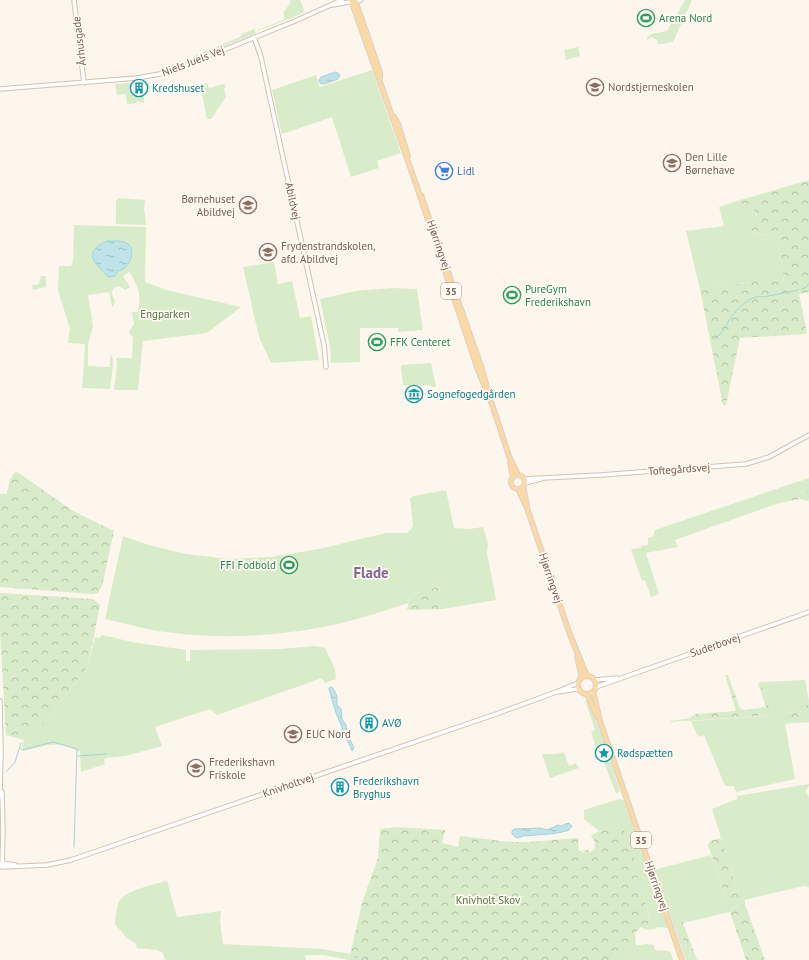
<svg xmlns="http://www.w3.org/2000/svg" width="809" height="960" viewBox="0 0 809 960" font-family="'PT Sans',sans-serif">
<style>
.green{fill:#d8ecc9}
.forest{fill:url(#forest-crowns)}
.water{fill:url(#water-ripples);stroke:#a5d3da}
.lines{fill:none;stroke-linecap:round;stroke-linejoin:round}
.stream{stroke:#a5d3da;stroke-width:1}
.secondary-casing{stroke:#d6c0b0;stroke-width:5.5}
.primary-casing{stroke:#dad1cd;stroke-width:6}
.secondary{stroke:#fff;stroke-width:3.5}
.primary{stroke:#fbd9a5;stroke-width:4}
.labels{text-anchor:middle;stroke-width:3.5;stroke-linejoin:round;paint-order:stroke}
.shield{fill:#fffaf3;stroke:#a28b7f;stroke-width:1}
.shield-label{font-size:10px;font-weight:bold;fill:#7a5c4d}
.leisure-label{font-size:11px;fill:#27864d;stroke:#fffaf3;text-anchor:start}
.street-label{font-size:11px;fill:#7a5c4d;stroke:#fffaf3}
.education-label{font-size:11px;fill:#785e54;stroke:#fffaf3;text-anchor:start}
.culture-label{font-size:11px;fill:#0d838f;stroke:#fffaf3;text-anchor:start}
.shop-label{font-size:11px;fill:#366cbe;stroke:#fffaf3;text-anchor:start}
.park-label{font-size:11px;fill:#537a41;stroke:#fffaf3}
.district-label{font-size:15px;font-weight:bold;fill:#846695;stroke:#fffaf3}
</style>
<defs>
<pattern id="forest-crowns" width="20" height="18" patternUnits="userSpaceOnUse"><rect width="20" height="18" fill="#d8ecc9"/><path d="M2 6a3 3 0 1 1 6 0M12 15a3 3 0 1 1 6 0" fill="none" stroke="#b4c2a5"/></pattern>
<pattern id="water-ripples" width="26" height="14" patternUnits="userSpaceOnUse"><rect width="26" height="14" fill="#bfe3e8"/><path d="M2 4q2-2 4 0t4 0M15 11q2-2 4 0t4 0" fill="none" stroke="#a0bbbe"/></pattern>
</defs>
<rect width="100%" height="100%" fill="#fdf6ec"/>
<path class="green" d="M290,0H300L304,10L303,13L258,31V30L285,19L283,13L291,2Z
M685,0H692L673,42C668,42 663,45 658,44L657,40L651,37L647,40V38L651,34L667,31Z
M254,29L256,33L196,57L194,56L240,37L242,34Z
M578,47L580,56L566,60L564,50Z
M372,70L401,153L377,161L379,168L351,177L332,117L282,134L272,90L316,75L320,87Z
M147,81L149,83L150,89L143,90V84L134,85L135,93H144V103L137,101L136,103L127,104L126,94L117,95L115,85L117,84Z
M207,83L209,88L224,84L226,87L224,88L226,97L211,119H207L200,84Z
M119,198L145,200L144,212L145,213L146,225L115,224L116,222V201Z
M737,201L745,208L750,206L755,205C759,215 754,223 750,233L778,236L784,282H751L700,289L686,231L724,226L719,207Z
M74,225L146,227L145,282L166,290L241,307L207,333L143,341L138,390H114L117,363L116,358H132L133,338L129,332L134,324L132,312H138C139,306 140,300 139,295C139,290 133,276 129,272L123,276L130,287L125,290C121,286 117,285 113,289L112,294C114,298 117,303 112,307L109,292L88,295L93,326L88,344V366L110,367V353L113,360V364L110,389L82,388L85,344L68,343L70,328L58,291L59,266H71L73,262Z
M274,262L278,284L292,281L300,318L311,316L319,360L271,363L259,337L243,267Z
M41,276H45L46,277V287L33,290L32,283L33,285L39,284Z
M392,288L417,289L423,330L398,332V328H360V362L331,363L330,347L320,299L355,291Z
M431,363L436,387H432L430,385H403L401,367L402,365Z
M809,478V491L779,503L675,540L678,547L646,553L659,594L651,597L645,580L642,581L631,549L641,548V546L648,545V538L653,537L655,530Z
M446,490L454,528L469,529L483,527L488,544L487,553L496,600L443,609L439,587L410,595L408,603C389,609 369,616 350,621C294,635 231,640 174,633C150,631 128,624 105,619L123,536L149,545L186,554L228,559L270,557L319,549L386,533H408L413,526L410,498L413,496Z
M102,635L132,642L186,650V661H190V650L279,649L315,646L325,648L335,669L336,679L325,683L322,678L217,715L210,709L155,727L162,746L126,756L106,758L104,760L105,764L81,772L80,752C59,739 45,746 24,751L22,747L24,740L44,723L88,666L95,637L99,638Z
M805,680L809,701L806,707V711L785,713L787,722L794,723L785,724L795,779L736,792L734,786H725L704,735L698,737L691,721L773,715L761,682Z
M585,700L588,702L601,732L620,791L616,794L604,762L600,760L591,732L595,730Z
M564,752L569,766L576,763L579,768L550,778L542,754H556Z
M809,784V786L805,792L809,797V887L804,886L752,898L745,900V904L733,907L730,912L683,923L682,920L677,923L690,960H686L654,870L711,855L727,901L740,898L712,809L737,799V796Z
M619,799L624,800L668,928L657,927L656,929L647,930L649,916L642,889L638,884L636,875L611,826L599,831L584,819V810Z
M167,881L177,917L221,911L220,921L223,944L322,949L351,954L349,960L324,955H305L306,960H165L163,953L157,950L137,948L136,944L127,938L115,924C116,916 116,909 119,902C125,890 155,884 167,881Z
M646,944L654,945L655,950L669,951L671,953L673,960H612C617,946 634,946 646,944Z"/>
<path class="forest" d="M809,180V292L799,294L807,334L740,338L726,405H723L700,289L751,282H784L778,236L750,233L743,224L749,221V219L753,216H757V214L754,210L756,207L755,206L753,207L750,206L745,209L737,201Z
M16,471L73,511L114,531L102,586L98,593L92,594L0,587V494H7L10,479Z
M807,491H809V501L800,499L779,503Z
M439,587L443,609L407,610L410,595Z
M0,593L93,599L100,605L88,666L44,723L24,740L6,735L0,632Z
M725,675H728L740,708L744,710L766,707L758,683L761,682L773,715L671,722L670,721L690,718L696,714L736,711Z
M809,702V722C801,722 792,725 784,720L785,713L806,711L805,707Z
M620,825L623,827L636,863L638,884L642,889L649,916L647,930L641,927L635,933L636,946C626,948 616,949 612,960H349L362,903L378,858L380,829L397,827L445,830V834H444L442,843L458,847L460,836L510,842H529L578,838L579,851H582V853H584L583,850H588L589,852L593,851V849H595L594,839H592L591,836C600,830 609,826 620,825Z
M721,838L740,898L734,902H728L727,901L708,845L710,841Z
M745,904L765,960H746L730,912L733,907Z
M679,920H682L683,923L697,960H690L677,923Z"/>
<path class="water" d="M335,72L338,73L340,75L338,79L324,84L320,83L319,80L321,77Z
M107,241C113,241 123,240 128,244C136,250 130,265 123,269C122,270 117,271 117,272L115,276L109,277L107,276C94,261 82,253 107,241Z
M331,687L333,688L337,696V705L341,709L342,719L346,725L347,733L354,748L352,751L336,713L329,689V688Z
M569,823L572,826L569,830C555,835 541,834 526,836L525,834L524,836L517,838L512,834V831L514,829L541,828L547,830L558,825L562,826L565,824Z"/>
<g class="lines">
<path class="stream" d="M802,289L805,288L809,284
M714,339C725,333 725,325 732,316C739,307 752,294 764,297L798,290
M20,748L22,750L53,742L77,749L74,847
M78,756L106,754
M7,771L15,762L21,743
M355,957H358
M366,958L367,960"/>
<defs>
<path id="secondary" d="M74,0L84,83
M332,5L361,0
M254,37L261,57L324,345L326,367
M0,89L137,78L160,74L184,66L295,21L342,0
M524,479L601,475L746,464L769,457L809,435
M525,483L541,479
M595,680L617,678
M596,687L809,612
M557,692L577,689L579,690
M0,701L1,751L0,795
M2,792L3,831L2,867
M2,863L15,865
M0,865L2,867L47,865L71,860L496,714L556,692L578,683"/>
<path id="primary" d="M351,0L416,184L478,370L492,404L509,456L518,475
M355,0L380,72V78
M394,117L398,124L408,156
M421,195L482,369L489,395
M510,462L513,477
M511 482a7 7 0 1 1 14 0a7 7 0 1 1-14 0Z
M523,487L527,505
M518,489L527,508L569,632L586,674L588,676
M577,657L581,674V678
M578 685a9 9 0 1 1 18 0a9 9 0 1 1-18 0Z
M593,691L600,721L682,960
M587,694L597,717"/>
</defs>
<use href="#secondary" class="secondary-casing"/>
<use href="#primary" class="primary-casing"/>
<use href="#secondary" class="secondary"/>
<use href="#primary" class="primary"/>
</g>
<defs>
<symbol id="stadium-ring" viewBox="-11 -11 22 22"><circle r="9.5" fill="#fffaf3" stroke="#2e9e5b" stroke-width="1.5"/><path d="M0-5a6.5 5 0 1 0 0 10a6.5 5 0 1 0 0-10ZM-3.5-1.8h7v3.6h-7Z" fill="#2e9e5b"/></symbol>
<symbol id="school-ring" viewBox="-11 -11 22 22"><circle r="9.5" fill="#fffaf3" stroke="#8d6e63" stroke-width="1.5"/><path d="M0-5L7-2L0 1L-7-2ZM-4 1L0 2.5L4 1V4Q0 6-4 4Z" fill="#8d6e63"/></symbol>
<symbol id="building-ring" viewBox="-11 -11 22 22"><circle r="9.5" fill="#fffaf3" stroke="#0f9aa8" stroke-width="1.5"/><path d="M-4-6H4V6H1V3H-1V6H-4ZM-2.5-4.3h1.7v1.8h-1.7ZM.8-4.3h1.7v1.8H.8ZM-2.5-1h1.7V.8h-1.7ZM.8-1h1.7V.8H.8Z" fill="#0f9aa8"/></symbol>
<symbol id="supermarket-ring" viewBox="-11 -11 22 22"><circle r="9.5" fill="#fffaf3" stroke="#3f7fe0" stroke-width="1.5"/><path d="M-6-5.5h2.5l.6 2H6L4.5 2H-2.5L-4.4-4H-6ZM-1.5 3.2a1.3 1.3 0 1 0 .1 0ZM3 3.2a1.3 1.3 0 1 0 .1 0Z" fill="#3f7fe0"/></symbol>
<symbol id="museum-ring" viewBox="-11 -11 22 22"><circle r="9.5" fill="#fffaf3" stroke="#0f9aa8" stroke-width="1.5"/><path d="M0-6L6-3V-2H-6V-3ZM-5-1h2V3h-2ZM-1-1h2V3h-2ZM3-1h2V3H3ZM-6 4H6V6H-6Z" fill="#0f9aa8"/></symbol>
<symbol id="university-ring" viewBox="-11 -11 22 22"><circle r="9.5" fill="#fffaf3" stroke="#8d6e63" stroke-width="1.5"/><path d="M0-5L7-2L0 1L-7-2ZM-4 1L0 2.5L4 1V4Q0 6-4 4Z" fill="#8d6e63"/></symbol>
<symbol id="sight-ring" viewBox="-11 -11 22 22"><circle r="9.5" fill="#fffaf3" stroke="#0f9aa8" stroke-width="1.5"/><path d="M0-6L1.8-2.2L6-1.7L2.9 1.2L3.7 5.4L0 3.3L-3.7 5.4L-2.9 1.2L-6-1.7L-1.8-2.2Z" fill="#0f9aa8"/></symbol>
</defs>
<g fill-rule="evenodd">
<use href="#stadium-ring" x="636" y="8" width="20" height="20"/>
<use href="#school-ring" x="585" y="77" width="20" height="20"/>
<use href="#building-ring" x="129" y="78" width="20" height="20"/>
<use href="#school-ring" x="662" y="153" width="20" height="20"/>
<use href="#supermarket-ring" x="434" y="161" width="20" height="20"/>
<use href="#school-ring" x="238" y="195" width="20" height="20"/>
<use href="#school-ring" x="258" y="242" width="20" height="20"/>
<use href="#stadium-ring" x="502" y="285" width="20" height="20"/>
<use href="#stadium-ring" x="367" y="332" width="20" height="20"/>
<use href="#museum-ring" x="404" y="384" width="20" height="20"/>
<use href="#stadium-ring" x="279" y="555" width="20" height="20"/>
<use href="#building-ring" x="359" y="713" width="20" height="20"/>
<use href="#university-ring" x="283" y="724" width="20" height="20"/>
<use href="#sight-ring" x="594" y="743" width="20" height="20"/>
<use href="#school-ring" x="186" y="758" width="20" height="20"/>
<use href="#building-ring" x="330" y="777" width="20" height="20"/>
</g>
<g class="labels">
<g class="shield">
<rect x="441" y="283" width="20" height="16" rx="3"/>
<rect x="631" y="832" width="20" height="16" rx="3"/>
</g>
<g class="shield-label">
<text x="451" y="295">35</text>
<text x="641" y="844">35</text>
</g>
<g class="leisure-label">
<text x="659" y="22">Arena Nord</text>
<text x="525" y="293">PureGym<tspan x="525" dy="13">Frederikshavn</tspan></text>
<text x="390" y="346">FFK Centeret</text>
<text x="276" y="569" text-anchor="end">FFI Fodbold</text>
</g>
<g class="street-label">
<text transform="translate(79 41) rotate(-97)" y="4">Århusgade</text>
<text transform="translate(193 61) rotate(-21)" y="4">Niels Juels Vej</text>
<text transform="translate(293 201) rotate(78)" y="4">Abildvej</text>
<text transform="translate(439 245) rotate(71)" y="4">Hjørringvej</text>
<text transform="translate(679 469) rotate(-4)" y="4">Toftegårdsvej</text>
<text transform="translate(551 578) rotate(71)" y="4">Hjørringvej</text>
<text transform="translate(715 645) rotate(-19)" y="4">Suderbovej</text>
<text transform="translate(288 785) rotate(-19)" y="4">Knivholtvej</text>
<text transform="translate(657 886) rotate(71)" y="4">Hjørringvej</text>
</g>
<g class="education-label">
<text x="608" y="91">Nordstjerneskolen</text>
<text x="685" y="161">Den Lille<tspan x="685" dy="13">Børnehave</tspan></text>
<text x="235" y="203" text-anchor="end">Børnehuset<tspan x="235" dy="13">Abildvej</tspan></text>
<text x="281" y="250">Frydenstrandskolen,<tspan x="281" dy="13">afd. Abildvej</tspan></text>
<text x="306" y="738">EUC Nord</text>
<text x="209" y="766">Frederikshavn<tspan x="209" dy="13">Friskole</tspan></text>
</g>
<g class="culture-label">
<text x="152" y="92">Kredshuset</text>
<text x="427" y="398">Sognefogedgården</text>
<text x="382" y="727">AVØ</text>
<text x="617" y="757">Rødspætten</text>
<text x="353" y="785">Frederikshavn<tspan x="353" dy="13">Bryghus</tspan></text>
</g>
<g class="shop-label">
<text x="457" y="175">Lidl</text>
</g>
<g class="park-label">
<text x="165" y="318">Engparken</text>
<text x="488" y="904">Knivholt Skov</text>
</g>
<g class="district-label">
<text x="371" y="578">Flade</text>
</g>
</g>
</svg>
